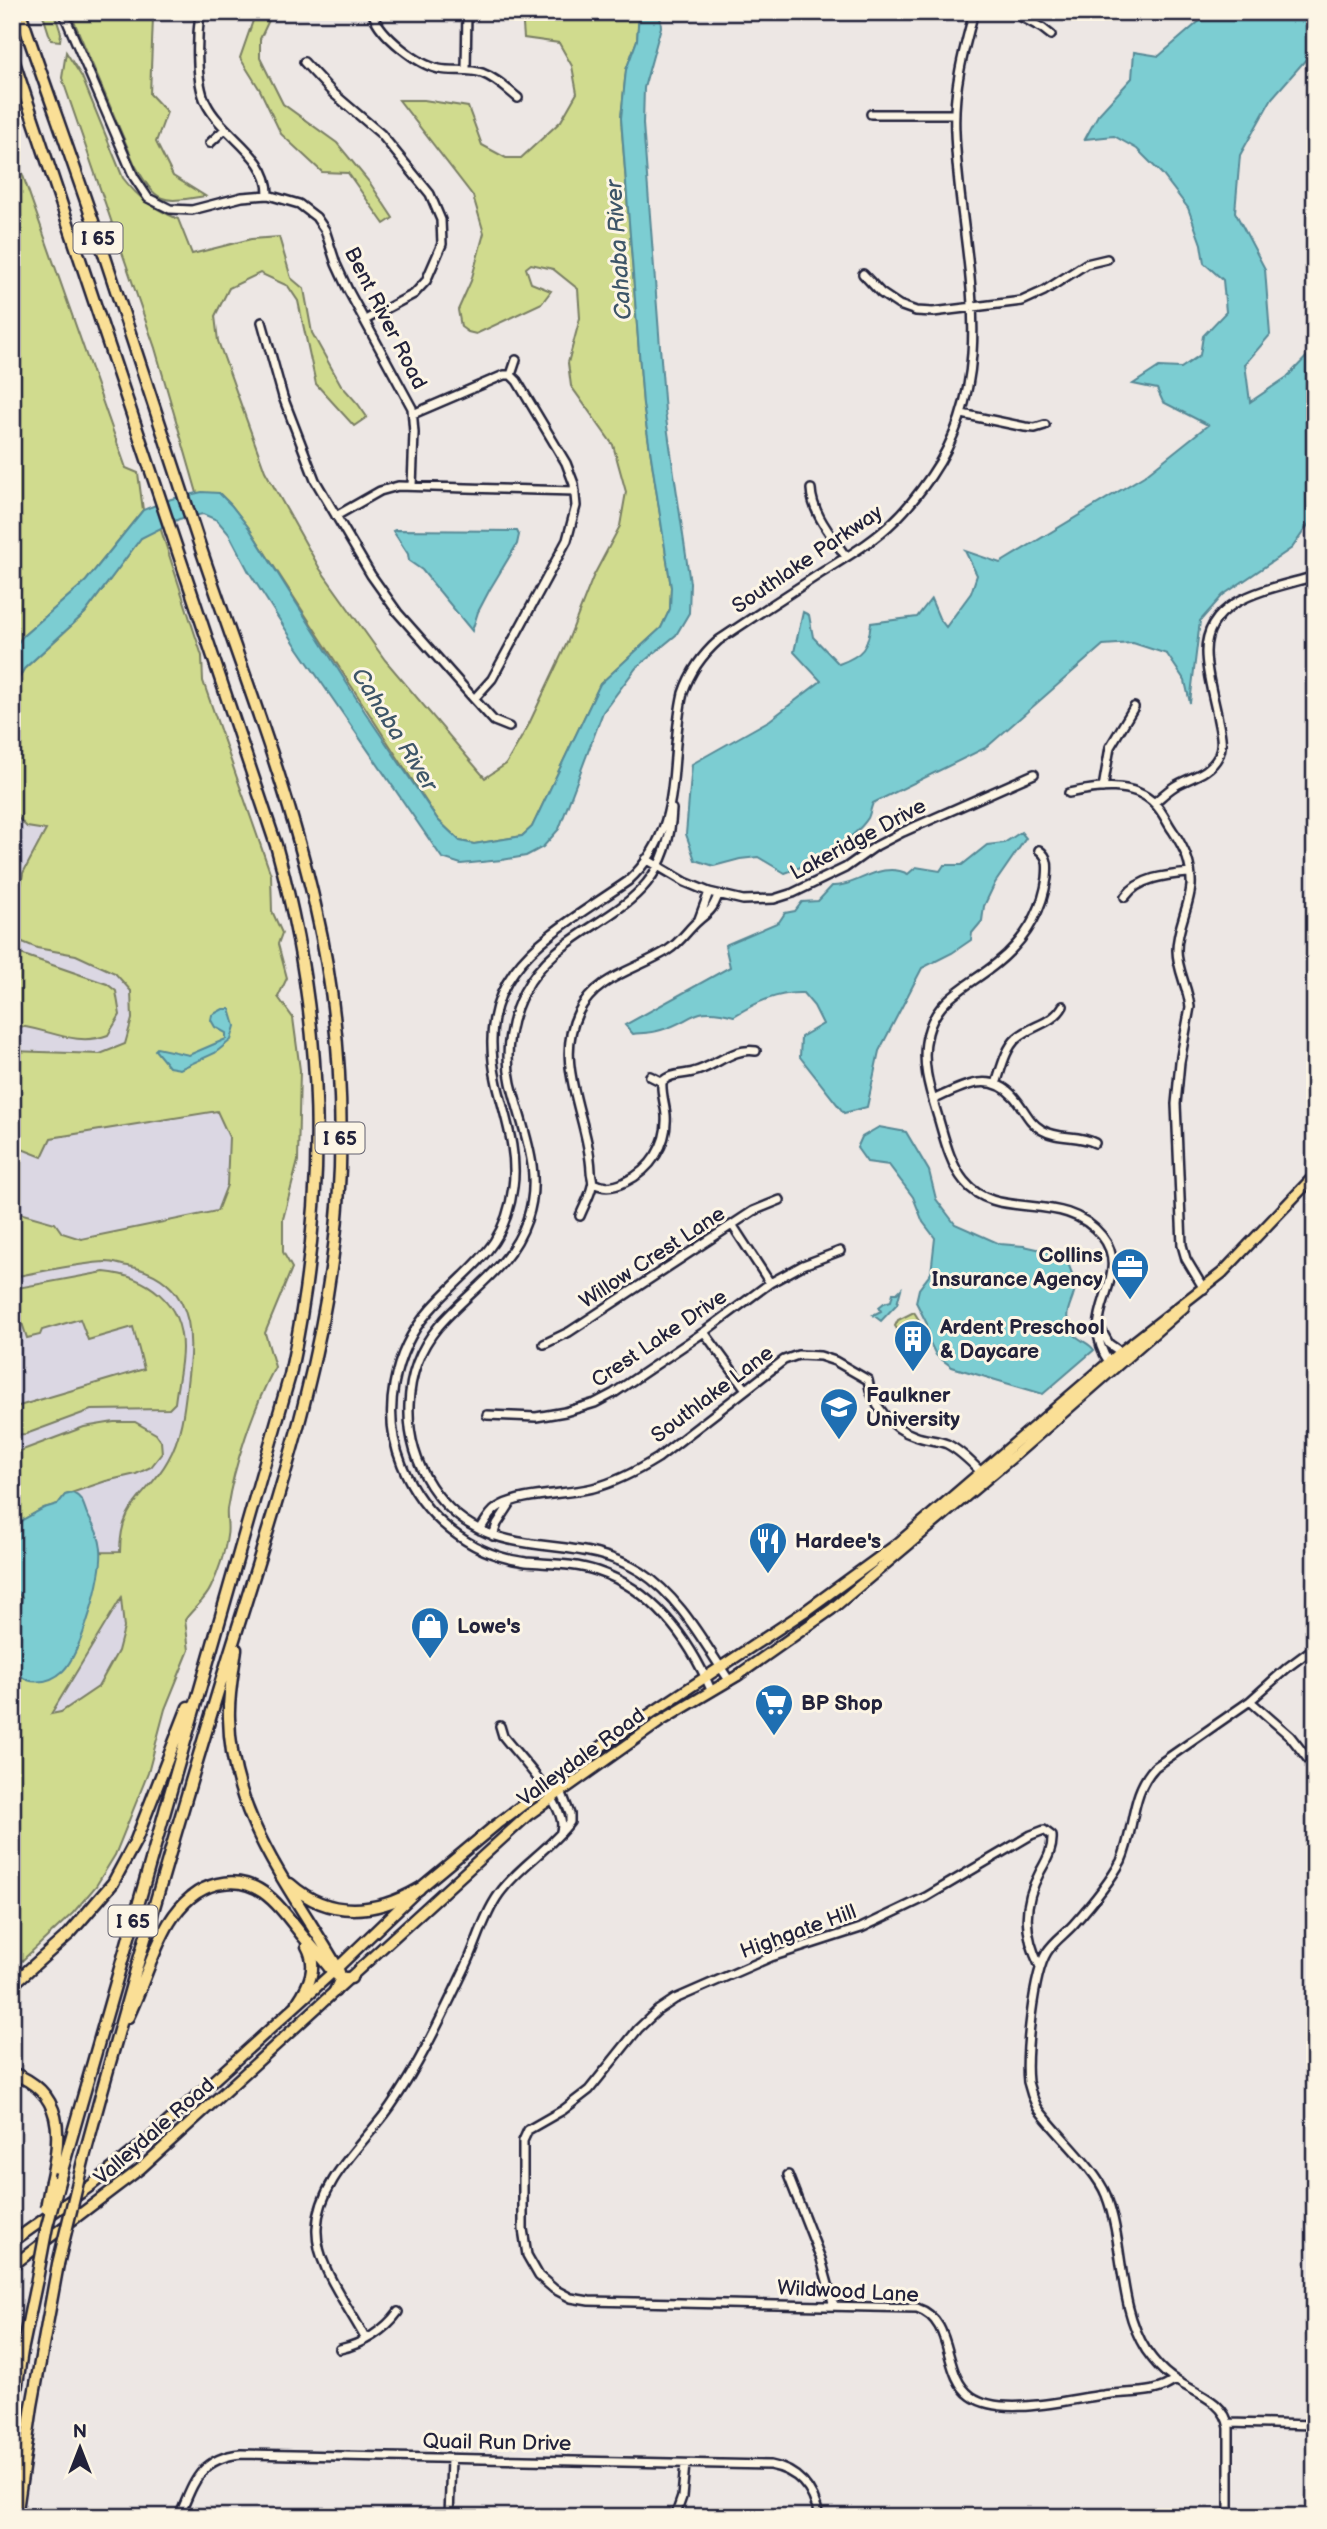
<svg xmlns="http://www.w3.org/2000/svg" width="1327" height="2529" viewBox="0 0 1327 2529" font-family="'Balsamiq Sans',sans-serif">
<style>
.built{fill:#dbd7e3}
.green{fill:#d0db8e;stroke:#797e64;stroke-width:2;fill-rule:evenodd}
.water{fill:#7bcdd2;stroke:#578996;stroke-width:2}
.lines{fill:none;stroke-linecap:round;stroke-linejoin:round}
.minor-casing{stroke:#22223b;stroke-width:12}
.major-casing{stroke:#22223b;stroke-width:14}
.highway-casing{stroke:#22223b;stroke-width:15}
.minor{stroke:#fcf5e5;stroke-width:7}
.major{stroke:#fadf96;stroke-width:9}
.highway{stroke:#fadf96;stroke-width:10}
.highway-bridge-casing{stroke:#22223b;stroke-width:15;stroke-linecap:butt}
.highway-bridge{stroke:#fadf96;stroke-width:10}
.labels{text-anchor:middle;stroke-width:6;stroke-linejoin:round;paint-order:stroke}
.shield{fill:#fcf5e5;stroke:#63616e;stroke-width:2}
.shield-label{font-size:19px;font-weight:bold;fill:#22223b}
.street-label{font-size:21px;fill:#22223b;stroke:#fcf5e5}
.poi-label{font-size:21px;font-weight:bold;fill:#22223b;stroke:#fcf5e5;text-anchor:start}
.water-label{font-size:23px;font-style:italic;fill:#3d5568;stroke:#fcf5e5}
</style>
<rect width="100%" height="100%" fill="#ede7e4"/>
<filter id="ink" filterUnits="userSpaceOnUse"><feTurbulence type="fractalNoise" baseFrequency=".0143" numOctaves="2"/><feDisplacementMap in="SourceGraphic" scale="14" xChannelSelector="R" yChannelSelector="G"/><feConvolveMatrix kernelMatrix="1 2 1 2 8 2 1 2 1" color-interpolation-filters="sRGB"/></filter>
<g filter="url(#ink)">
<path class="built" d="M12,769L241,1048L193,1534L12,1843Z"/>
<path class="green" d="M42,12H54L61,33L60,41L51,40Z
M70,12H165L153,18L150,94L167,112L156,142L173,176L205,196C161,203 158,205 135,165Z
M256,12H280L270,18L260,39V58L283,104L337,143L370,183L393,218L384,224L348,173L322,172L281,134L260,90L240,58Z
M522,12H639L637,40L626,70L621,118L643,404L671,587L670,609L661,628L600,684L532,827L522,836L474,844L460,841L438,820L249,528L231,505L219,493H197L155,348L62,78L66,52L82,77L123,178C140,200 153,208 178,219L192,254L251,239L279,237L291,278L304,289L312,333L341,385L358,404L367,417L354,426L316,384L298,301L288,286L260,273L229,288L215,316L218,341L265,471L320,569L385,660L485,778L506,764L528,726L567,643L593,577L620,526L626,492L613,445L571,386L568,363L580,318L578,289L553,269L531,264L526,268L531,283L551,291L542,303L476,334L468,332L461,327L458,310L471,281L484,233L473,196L399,100H424L468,107L482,145L506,158H521L561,121L577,93L572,66L559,43L524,38Z
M12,153L22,173L126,468L138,473L143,510L86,581L23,636L12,651Z
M160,527L202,656L203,681L271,875L272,911L282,933L278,944L287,978L278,997L293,1018L300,1070L298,1161L283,1219V1252L292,1268L265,1333L275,1367C254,1406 234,1465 227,1509C226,1518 229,1527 227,1536C225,1552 218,1573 211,1587C205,1601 193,1608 185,1620L189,1650L165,1709L148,1773L115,1855L96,1886L73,1913L12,1970V1553L120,1552C120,1501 148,1497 168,1460C184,1432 185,1398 189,1367C195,1316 182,1277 128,1266C121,1265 114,1262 107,1262C76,1263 43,1272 12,1277V1213L16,1212L55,1223L62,1233L81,1239L217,1211L227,1185L229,1137L217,1111L51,1138L42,1157L17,1147L12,1148V1051L100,1054L125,1044L132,1019L131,991L115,973L76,955L37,948L20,941L14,930L23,873L46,830L27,827L12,812V690L24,669L85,613L141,538ZM121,1598L124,1628L118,1651L98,1687L61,1712L51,1714Z
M12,951L107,984L116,991L120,1015L108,1035C75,1048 45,1027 12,1025Z
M104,1272C147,1276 182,1301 182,1348C182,1366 177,1385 175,1403L169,1409L91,1410L26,1434L12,1435V1408L144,1369L133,1327L88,1340L80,1319L42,1330L40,1335L27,1338L19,1314L12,1316V1289Z
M914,1312L919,1320L918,1346L912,1351L895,1326L898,1320Z
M114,1422H135L156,1434L161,1441L162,1453L151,1467L136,1474L106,1481L65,1495L58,1504L44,1508L12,1526V1454L84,1427Z"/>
<path class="water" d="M639,12H660L661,27L644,88L643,124L665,412L690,583L689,613L676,635L636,668L603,712L559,829L543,847L526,856L502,860L461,864L442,858L295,644L249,572L229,534L217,520L203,514L179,519L141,538L85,613L24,669L12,690V651L23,636L86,581L143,510L171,499L202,492L219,493L231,505L249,528L365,712L438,820L460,841L474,844L522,836L532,827L600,684L661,628L670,609L671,587L643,404L621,118L626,70L637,40Z
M1210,12H1315V49L1272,98L1240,155L1235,212L1265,269L1270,335L1245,364L1250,402L1287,377L1315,348V515L1292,548L1223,595L1200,621L1190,703L1185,681L1167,654L1133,643L1103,645L987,747L873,803C871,807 870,814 868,818C853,841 810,865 785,873L758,857L740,859L714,866L695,860L686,834L692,764L770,720L821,681L794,652L803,612L809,615L813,637L839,664C863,655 868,648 871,623L917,617L931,599L939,618L946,627L971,593L977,575L965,551L1000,563L1144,476L1208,425L1163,402L1157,389L1133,384L1159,367L1181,368L1200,355L1203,336L1226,312L1223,280L1204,263L1201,244L1188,208L1162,174L1137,149L1114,136L1085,139L1098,115L1132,78L1134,52L1159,56Z
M395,530L517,531L519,535L517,544L490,589L478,612L472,631L422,570L409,561L408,554L393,531Z
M1021,832L1026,838L995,883L984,906L982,921L972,933L971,940L952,953L922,968L879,1051L867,1107L844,1113L800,1057L801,1037L823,1024L814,1006L803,993C777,992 757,1002 734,1016C692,1004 694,1021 661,1030C652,1033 642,1033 633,1034L625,1025L730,967L725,945L779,922L785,913L795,911L802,902L818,901L832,886C857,887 880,860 908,874L916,867L940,871L944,865H962L987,845L1004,843Z
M223,1009H230L235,1026L231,1040L215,1053L180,1069L169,1067L155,1050L157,1048L189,1055L226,1039V1033L215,1027L211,1020L212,1015Z
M879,1127L906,1132L929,1171L936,1199L955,1224L1000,1244L1024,1246L1046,1251L1068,1263C1070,1269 1075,1279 1075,1285C1075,1303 1059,1312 1073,1333C1079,1341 1089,1342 1094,1350L1043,1394L952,1367L936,1355L929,1341L927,1324L916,1302L919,1289L931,1273L935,1238L923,1222L913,1197L889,1165L867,1162L857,1148L862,1137Z
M901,1289L897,1304L881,1321L873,1315L881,1311L879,1307L884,1303L891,1301L893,1293H897Z
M73,1493C83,1498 83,1504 87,1514C93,1525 100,1536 101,1549C104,1574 81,1653 63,1671C48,1685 22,1687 13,1665C9,1654 12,1623 15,1612L20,1610L22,1598L12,1587V1526L44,1508L58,1504L65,1495Z"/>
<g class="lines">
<defs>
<path id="minor" d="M63,12L134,177L148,198L170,209L192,210L242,197L268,195L299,204L316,217L325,230L336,264L348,290L412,408L414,433L412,486
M200,12C197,36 195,81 206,103C222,136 269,155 268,195
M1012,12L1042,28L1051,35
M373,14C380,35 418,65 439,69C453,72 468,68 482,73C496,78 507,89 518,98
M304,62L333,93L381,134L430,194L441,220L442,244L426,281L414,294L365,320
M466,69L467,12
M871,114H955
M210,143L225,129
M863,274L881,293L899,305L916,311L933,312L1022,301L1044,291L1086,264L1107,259
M262,322L283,397L315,480L371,575L398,613L474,699L494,721L509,727
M511,375L516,360
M413,414L504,375H511
M962,414L1025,427L1035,428L1045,425
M811,489C812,514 833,537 846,557
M336,516L380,491L398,486L575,491
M474,699L492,679L567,540L576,506L574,484L566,463L517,381L511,375
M1103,788L1110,747L1134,707
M1069,793C1097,787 1133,781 1155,804C1163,812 1167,823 1173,831C1185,849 1192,865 1191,886C1189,908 1177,927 1177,950C1177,970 1188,987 1190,1007L1180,1062L1176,1104L1182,1245L1186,1259L1204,1289
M1154,803C1161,797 1167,791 1175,786C1190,777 1209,774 1218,757C1225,744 1219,728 1217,715C1213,695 1206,672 1206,652C1206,596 1274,589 1315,576
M672,809C668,923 566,912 524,992C510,1019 504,1053 511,1083C522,1130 544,1171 527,1220C510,1269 470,1289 438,1327C401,1371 400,1438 431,1486C487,1570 570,1527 641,1572C681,1598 703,1642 729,1680
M1039,850C1049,857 1048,867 1047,878C1042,913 1024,941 997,963C971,985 937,997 928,1033C920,1061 930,1091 938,1117C944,1137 950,1164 964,1181C997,1223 1063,1188 1102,1236C1135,1277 1075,1314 1109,1362H1114
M646,859L685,882L709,892L743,900L774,899L793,893L845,868L876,846L903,832L1034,774
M1125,897C1139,877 1167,875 1190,873
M699,919L709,892
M650,1076L662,1082
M662,1082C670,1073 683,1075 693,1072C715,1067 733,1047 756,1051
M996,1084C1001,1070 1005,1049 1017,1038C1032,1025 1053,1024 1063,1006
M933,1100C959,1088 990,1069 1014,1097C1024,1108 1028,1122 1042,1130C1059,1140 1078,1134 1095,1143
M593,1183C604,1189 615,1187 625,1182C651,1170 668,1144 666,1115C665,1104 661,1093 662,1082
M580,1216C584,1206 590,1196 592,1186C594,1181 591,1176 591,1171C589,1119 553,1064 578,1013C596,976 637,970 668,950C681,942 688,929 699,920C710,911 713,909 718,895
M733,1226L770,1283
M1099,1326L1109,1344L1121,1352V1355
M704,1332L745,1388
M544,1344L569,1332L753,1211L780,1200
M487,1415L536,1417L565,1412L595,1403L614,1393L704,1332L770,1283L803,1265L840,1251
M480,1530C485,1522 489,1513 497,1508C520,1493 565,1495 593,1488C617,1482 637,1471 658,1458L784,1360L798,1355L820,1356L835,1361L868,1380C871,1404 892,1429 915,1436C925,1440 937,1440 947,1444C961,1451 973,1464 984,1475
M493,1536L497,1524L510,1504
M711,1690C689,1638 652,1589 597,1571C574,1563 549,1564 526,1562C470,1555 423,1517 402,1465C381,1414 393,1352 429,1311C468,1266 505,1252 513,1187C518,1152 505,1117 497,1084C471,970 549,936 628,881C687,826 667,762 683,693C690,672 702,655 719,640C753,617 787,595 821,573C846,557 873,542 894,521C908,508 920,492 931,476C1005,368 959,251 955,132C953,90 963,52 974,12
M1250,1701L1290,1736L1315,1768
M500,1726L503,1736C518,1756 569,1807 561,1831
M1040,1967C1024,1934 1022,1905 1040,1872C1046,1861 1053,1850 1052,1836L1044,1830L1031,1835L926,1897L861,1928L771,1957L675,1999L657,2011L638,2029L589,2090L563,2110L528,2130L523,2141V2229L527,2255L539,2276L554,2289L571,2298L589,2301L917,2308C956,2321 941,2374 971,2396C1001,2418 1069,2399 1103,2395C1127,2391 1155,2396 1175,2380
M788,2175L821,2259L834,2306
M365,2338C348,2305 315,2265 317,2228C319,2180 364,2144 390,2107C420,2064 443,2014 466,1966C477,1943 484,1915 499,1894C519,1866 550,1849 570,1822V1814L561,1791L545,1788
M340,2349C363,2344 385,2330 398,2312
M1228,2423L1315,2425
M179,2517C194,2483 199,2458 241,2454L770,2465C798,2470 814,2489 819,2517
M449,2517L451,2459
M675,2517L682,2497L685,2464
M1229,2517V2428C1225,2399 1191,2392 1171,2377C1161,2370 1153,2360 1146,2350C1117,2304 1125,2244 1106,2195C1096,2169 1055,2133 1037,2107C1033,2099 1030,2091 1028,2082C1025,2056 1033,1974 1047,1952C1054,1941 1065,1934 1073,1925C1090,1906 1109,1884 1121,1861C1135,1830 1130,1793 1155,1767L1250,1701L1288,1667L1315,1647"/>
<path id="major" d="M12,2242L89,2187L149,2139L333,1972L419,1889L497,1824L606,1743L804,1612L896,1545L1121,1352L1222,1273L1315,1175
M12,2266L140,2169L528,1815L661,1721L737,1676L832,1609L1015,1455L1184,1307"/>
<path id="highway" d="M20,12C49,97 80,181 108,266C139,358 168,451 199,543C239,663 287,782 315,905C338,1004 345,1106 338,1206C326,1363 273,1513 227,1662C177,1826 129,1991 84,2157
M12,56L276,845C326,1027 329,1191 290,1375L61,2174
M236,1649C233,1672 228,1695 229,1718C231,1817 290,1886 337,1967L341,1978L335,1991
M290,1884C329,1919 376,1914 419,1889
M12,1985L70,1933L113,1883L136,1840L188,1707
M298,2002C310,1984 318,1966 307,1946
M128,2017C143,1986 152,1952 169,1923C180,1905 196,1889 217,1884C259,1874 279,1906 302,1935C312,1947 323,1959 333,1972L341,1978H351
M12,2073C64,2092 62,2135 51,2181
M12,2417L22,2351L37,2279
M16,2517L32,2406L58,2264"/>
</defs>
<use href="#minor" class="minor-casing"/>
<use href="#major" class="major-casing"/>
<use href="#highway" class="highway-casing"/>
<use href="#minor" class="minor"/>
<use href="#major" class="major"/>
<use href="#highway" class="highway"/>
<defs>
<path id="highway-bridge" d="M46,2208L51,2181
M58,2264L84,2157
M37,2279L47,2226L61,2174"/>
</defs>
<use href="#highway-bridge" class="highway-bridge-casing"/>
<use href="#highway-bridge" class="highway-bridge"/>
</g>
</g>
<defs>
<symbol id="office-pin" viewBox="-11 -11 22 30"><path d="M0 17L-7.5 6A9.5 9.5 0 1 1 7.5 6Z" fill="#1f6fb2" stroke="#fcf5e5"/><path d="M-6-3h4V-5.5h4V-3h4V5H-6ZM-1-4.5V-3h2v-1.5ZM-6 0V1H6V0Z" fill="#fff"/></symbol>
<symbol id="building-pin" viewBox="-11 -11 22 30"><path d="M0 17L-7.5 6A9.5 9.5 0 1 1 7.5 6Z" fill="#1f6fb2" stroke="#fcf5e5"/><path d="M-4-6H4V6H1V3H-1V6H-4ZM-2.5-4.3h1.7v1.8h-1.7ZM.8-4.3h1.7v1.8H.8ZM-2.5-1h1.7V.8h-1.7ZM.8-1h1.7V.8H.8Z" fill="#fff"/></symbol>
<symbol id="university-pin" viewBox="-11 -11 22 30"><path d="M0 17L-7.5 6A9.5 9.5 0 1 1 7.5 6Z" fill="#1f6fb2" stroke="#fcf5e5"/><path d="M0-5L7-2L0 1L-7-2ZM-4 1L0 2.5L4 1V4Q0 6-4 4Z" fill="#fff"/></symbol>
<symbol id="restaurant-pin" viewBox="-11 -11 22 30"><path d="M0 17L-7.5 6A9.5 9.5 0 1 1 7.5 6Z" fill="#1f6fb2" stroke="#fcf5e5"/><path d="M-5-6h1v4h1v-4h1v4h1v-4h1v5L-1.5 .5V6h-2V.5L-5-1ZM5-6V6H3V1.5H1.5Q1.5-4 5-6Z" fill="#fff"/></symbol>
<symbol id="shop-pin" viewBox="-11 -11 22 30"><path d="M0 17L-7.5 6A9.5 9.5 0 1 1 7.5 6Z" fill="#1f6fb2" stroke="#fcf5e5"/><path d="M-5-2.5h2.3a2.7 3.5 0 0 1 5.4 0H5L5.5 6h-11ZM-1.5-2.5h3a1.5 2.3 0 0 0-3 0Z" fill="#fff"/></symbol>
<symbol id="supermarket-pin" viewBox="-11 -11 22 30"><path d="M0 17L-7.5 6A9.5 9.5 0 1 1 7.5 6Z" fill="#1f6fb2" stroke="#fcf5e5"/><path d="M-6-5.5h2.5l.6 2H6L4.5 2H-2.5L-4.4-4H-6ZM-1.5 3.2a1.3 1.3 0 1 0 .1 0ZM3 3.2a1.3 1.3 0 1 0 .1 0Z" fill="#fff"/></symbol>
</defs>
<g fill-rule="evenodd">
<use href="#office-pin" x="1108" y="1245" width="44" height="60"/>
<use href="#building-pin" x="891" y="1317" width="44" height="60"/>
<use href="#university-pin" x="817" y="1385" width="44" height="60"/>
<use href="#restaurant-pin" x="746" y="1519" width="44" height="60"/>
<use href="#shop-pin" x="408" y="1604" width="44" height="60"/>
<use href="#supermarket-pin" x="752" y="1681" width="44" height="60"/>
</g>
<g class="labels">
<g class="shield">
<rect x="73.5" y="222.5" width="49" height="31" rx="5"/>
<rect x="315.5" y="1122.5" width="49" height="31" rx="5"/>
<rect x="108.5" y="1905.5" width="49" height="31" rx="5"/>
</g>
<g class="shield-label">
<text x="98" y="245">I 65</text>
<text x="340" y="1145">I 65</text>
<text x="133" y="1928">I 65</text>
</g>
<g class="street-label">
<text transform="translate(386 318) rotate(63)" y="7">Bent River Road</text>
<text transform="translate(807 559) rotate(-34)" y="7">Southlake Parkway</text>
<text transform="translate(858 839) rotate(-28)" y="7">Lakeridge Drive</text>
<text transform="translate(652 1257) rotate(-33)" y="7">Willow Crest Lane</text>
<text transform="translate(659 1338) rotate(-34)" y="7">Crest Lake Drive</text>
<text transform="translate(712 1394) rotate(-37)" y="7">Southlake Lane</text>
<text transform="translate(581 1757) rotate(-36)" y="7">Valleydale Road</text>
<text transform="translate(798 1931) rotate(-20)" y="7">Highgate Hill</text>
<text transform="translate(154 2131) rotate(-41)" y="7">Valleydale Road</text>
<text transform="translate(848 2291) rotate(3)" y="7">Wildwood Lane</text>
<text transform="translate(497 2442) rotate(1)" y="7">Quail Run Drive</text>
</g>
<g class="poi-label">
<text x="1103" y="1262" text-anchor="end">Collins<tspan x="1103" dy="24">Insurance Agency</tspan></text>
<text x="940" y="1334">Ardent Preschool<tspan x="940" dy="24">&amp; Daycare</tspan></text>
<text x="866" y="1402">Faulkner<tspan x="866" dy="24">University</tspan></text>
<text x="795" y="1548">Hardee's</text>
<text x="457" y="1633">Lowe's</text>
<text x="801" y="1710">BP Shop</text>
</g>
<g class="water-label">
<text transform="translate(618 250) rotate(-94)" y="8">Cahaba River</text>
<text transform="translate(395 729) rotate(58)" y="8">Cahaba River</text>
</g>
</g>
<rect width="1327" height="2529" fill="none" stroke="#fcf5e5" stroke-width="42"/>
<rect x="21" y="21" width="1285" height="2487" fill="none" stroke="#22223b" stroke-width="2.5" filter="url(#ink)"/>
<g transform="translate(80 2448)" stroke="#fcf5e5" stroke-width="5" paint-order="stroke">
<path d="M0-5L12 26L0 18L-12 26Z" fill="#22223b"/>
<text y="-10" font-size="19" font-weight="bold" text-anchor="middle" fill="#22223b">N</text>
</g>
</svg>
